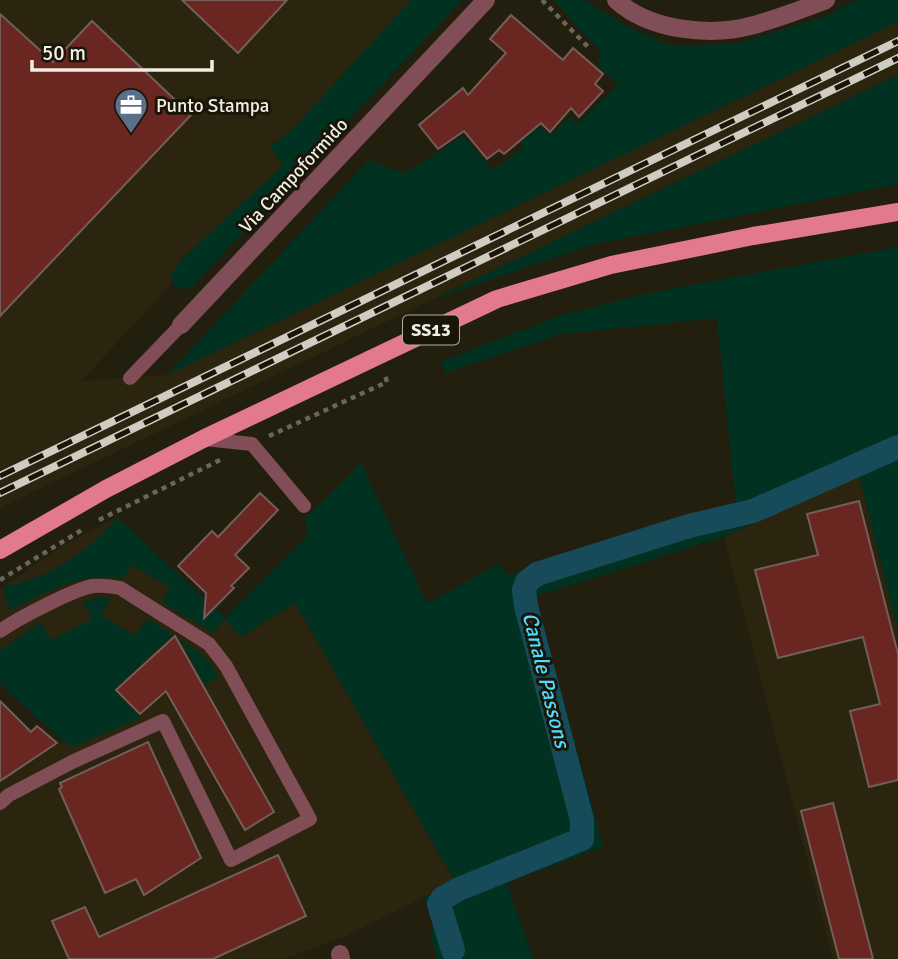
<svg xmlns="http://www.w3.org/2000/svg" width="898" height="959" viewBox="0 0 898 959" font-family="Signika,sans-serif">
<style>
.built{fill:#2b250f}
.green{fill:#013221}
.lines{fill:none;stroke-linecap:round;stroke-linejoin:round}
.canal{stroke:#184b59;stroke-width:24}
.building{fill:#6a2721;stroke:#735e5b;stroke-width:2}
.path{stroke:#6a6759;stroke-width:4.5;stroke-dasharray:5 5;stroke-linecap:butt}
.service{stroke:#814d56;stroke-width:14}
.minor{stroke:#814d56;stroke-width:18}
.primary{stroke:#e3798d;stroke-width:18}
.rail-casing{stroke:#cfccc1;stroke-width:8}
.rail{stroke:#191507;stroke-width:5;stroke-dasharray:16;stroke-linecap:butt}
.labels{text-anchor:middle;stroke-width:6;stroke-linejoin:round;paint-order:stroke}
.shield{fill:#191507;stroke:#b0ada2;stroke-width:2}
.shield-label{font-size:18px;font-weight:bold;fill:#f0eee4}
.poi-label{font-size:19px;fill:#f0eee4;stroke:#191507;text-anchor:start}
.street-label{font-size:19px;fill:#f0eee4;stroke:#191507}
.water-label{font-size:21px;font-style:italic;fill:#51daff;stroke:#191507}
</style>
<rect width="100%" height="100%" fill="#231f0f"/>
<path class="built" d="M0,0H437L81,381L167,375L898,22V75L0,508Z
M859,476L898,630V959H833L724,537Z
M117,517L225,618L241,637L295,603L456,884L424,897L346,936L283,959H0V749L21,768L63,741L0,684V589L61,547Z"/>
<path class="green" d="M411,0H462L193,286L184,289L174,286L170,275L183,258L283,166L270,146L292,130Z
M553,0H585L626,26L671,46L735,44L824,17L857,0H898V22L167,375L369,160L404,174L463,136L493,170L524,147L518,137L533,124L551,135L570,117L578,124L618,85L598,66L600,50Z
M898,75V184L591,245L432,300Z
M898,247V630L859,476L724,537L536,596L603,847L507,883L533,959H436L430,931L437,928L424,897L456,883L295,603L241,637L225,619L213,633L162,602L170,587L131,565L123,579C83,570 45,594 9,610L3,587C49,578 87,554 117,517L225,618L307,536L305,518L361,463L427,604L498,564L509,575L736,505L717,318L561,334L446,373L440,362L562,315L648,293Z
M100,597L111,598L101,616L135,635L148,619L173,635L114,689L140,718L73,747L63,741L0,684V650L41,622L51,640L93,619L83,602Z
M179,638L207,659L219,677L205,685Z"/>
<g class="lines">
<path class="canal" d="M453,950L439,904L443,898L459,889L582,839V820L526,606L524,590L527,582L537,574L689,526L753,511L898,447"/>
</g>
<path class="building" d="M182,0H287L238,53Z
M0,14L53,62L92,21L191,115L0,316Z
M511,15L563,60L573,48L603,74L595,84L603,91L579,117L571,108L550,132L541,123L504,154L499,150L487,159L464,131L438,149L419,125L463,88L468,95L506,53L490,39Z
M260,493L278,510L235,555L249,568L231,586L234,588L204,618L206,593L178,566L212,531L218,537Z
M859,501L898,654V780L869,787L850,711L880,704L863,637L778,658L755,570L818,555L807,514Z
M175,636L274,812L245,830L166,691L140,714L116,690Z
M0,701L31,732L37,726L57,743L0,781Z
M148,742L201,858L144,895L136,879L105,893L59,789L62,787L60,783Z
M833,803L873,959H839L801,811Z
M278,855L306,916L213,959H69L52,921L85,907L99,937Z"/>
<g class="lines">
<path class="path" d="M542,0L591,50
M269,436L387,382L385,375
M99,520L220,460
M0,580L85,528"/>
<path class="service" d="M130,378L181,325
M204,439L252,444L304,506
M0,631C17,619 74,589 93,586C103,585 111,586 120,588L209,644L226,666L310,819L231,860L163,721L72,762L9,795L0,803"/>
<path class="minor" d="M616,0C650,31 711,37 754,25C778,18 803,9 826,0
M181,325L486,0
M340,954L341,959"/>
<path class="primary" d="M0,550L106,489L203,439L497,299L611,265L753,236L898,212"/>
<defs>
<path id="rail" d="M0,476L898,41
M0,493L898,58"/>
</defs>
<use href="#rail" class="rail-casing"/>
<use href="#rail" class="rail"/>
</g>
<defs>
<symbol id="office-pin" viewBox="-11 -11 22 30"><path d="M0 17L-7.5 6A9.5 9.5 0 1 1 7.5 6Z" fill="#5c6f8a" stroke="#191507"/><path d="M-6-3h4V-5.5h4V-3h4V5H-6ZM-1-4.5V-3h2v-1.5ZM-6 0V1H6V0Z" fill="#fff"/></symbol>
</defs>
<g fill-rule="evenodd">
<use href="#office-pin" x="112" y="86" width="38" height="52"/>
</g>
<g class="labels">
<rect class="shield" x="403" y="315.5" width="56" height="29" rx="5"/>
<g class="shield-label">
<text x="431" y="336">SS13</text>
</g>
<g class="poi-label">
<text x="156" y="112">Punto Stampa</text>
</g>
<g class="street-label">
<text transform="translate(293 175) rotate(-47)" y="7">Via Campoformido</text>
</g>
<g class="water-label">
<text transform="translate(546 680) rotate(76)" y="7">Canale Passons</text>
</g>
</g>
<path d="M32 60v10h180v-10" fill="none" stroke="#f0eee4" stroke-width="3.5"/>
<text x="42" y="60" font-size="21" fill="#f0eee4" stroke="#191507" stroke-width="5" paint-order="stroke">50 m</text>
</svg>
